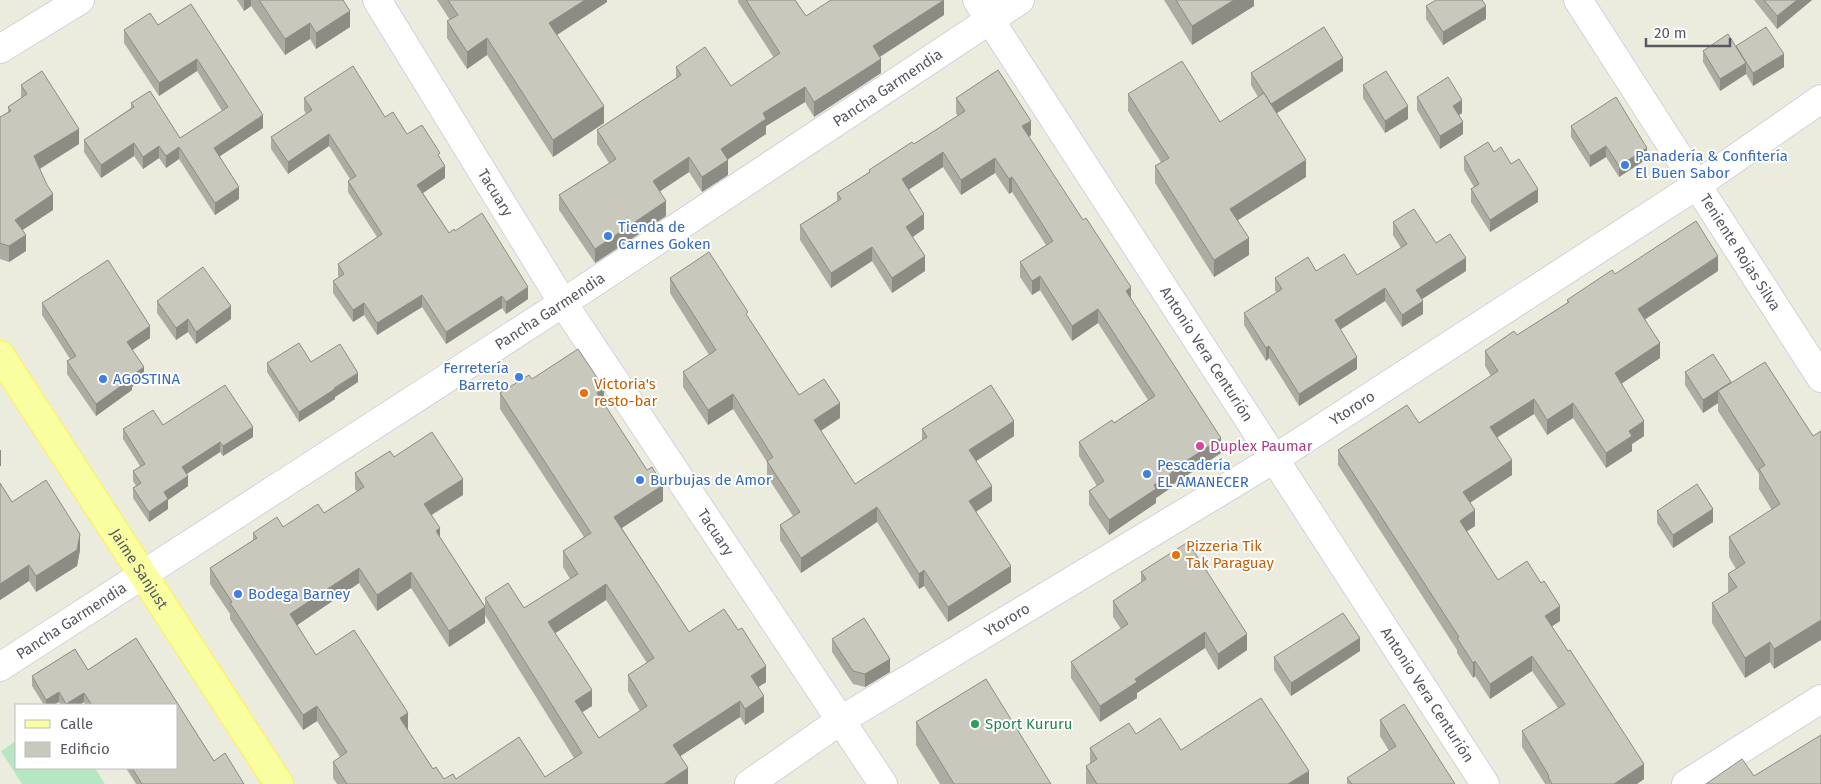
<svg xmlns="http://www.w3.org/2000/svg" width="1821" height="784" viewBox="0 0 1821 784" font-family="'Fira Sans',sans-serif">
<style>
.pitch{fill:#b7e7c2}
.lines{fill:none;stroke-linecap:round;stroke-linejoin:round}
.minor-casing{stroke:#d1d2da;stroke-width:30}
.major-casing{stroke:#fdf346;stroke-width:30}
.minor{stroke:#fff;stroke-width:28}
.major{stroke:#f9ffa0;stroke-width:28}
.wall{fill:#adaca3;fill-rule:evenodd}
.shaded-wall{fill:#8d8c84}
.building{fill:#c9c8bd;stroke:#8d8c84;fill-rule:evenodd}
.shop-dot{fill:#3f7fe0;stroke:#fff;stroke-width:2}
.food-dot{fill:#e8710a;stroke:#fff;stroke-width:2}
.hotel-dot{fill:#d1479c;stroke:#fff;stroke-width:2}
.leisure-dot{fill:#2e9e5b;stroke:#fff;stroke-width:2}
.labels{text-anchor:middle;stroke-width:4;stroke-linejoin:round;paint-order:stroke}
.street-label{font-size:15px;fill:#575961;stroke:#fff}
.shop-label{font-size:15px;fill:#366cbe;stroke:#fff;text-anchor:start}
.food-label{font-size:15px;fill:#c56008;stroke:#fff;text-anchor:start}
.hotel-label{font-size:15px;fill:#b23c85;stroke:#fff;text-anchor:start}
.leisure-label{font-size:15px;fill:#27864d;stroke:#fff;text-anchor:start}
</style>
<rect width="100%" height="100%" fill="#ececde"/>
<path class="pitch" d="M16,741V768H95L105,784H22L1,751Z"/>
<g class="lines">
<defs>
<g id="minor">
<path id="s1" d="M377,0L563,303L883,784"/>
<path id="s2" d="M977,0L1485,784"/>
<path id="s3" d="M1578,0L1821,378"/>
<path d="M0,49L80,0"/>
<path id="s4" d="M0,667L563,303L1020,0"/>
<path id="s5" d="M749,784L841,720L1274,459L1697,185L1821,99"/>
<path d="M1686,784L1821,699"/>
</g>
<g id="major">
<path id="s6" d="M0,355L279,784"/>
</g>
</defs>
<use href="#minor" class="minor-casing"/>
<use href="#major" class="major-casing"/>
<use href="#minor" class="minor"/>
<use href="#major" class="major"/>
</g>
<path class="wall" d="M237,0H343L350,27L316,49L310,39L285,55L251,6L244,11Z
M437,0H607V2L557,35L604,123L553,157L487,55L467,69L447,38V21L450,20Z
M738,0H795L806,16L944,15L880,57L881,73L814,117L805,102L766,126V134L727,160L728,175L702,192L689,172L660,191L666,216L595,263L559,210V195L609,163L597,144V130L676,78V67L731,86L774,58L738,2Z
M1164,0H1254V6L1192,45Z
M1754,0H1812L1777,29Z
M191,4L263,128L220,156L239,199L215,215L179,159L166,168L159,158L143,169L134,156L101,178L84,152V140L131,108V103L180,138L222,111L197,71L159,96L124,43V30L158,25Z
M1426,6L1486,19L1443,45L1426,19Z
M1736,47L1784,67L1753,86L1746,74L1720,91L1703,62V51Z
M1343,71L1276,113L1306,177L1238,220L1249,255L1214,277L1155,183V166L1161,162L1128,111V94L1220,122L1258,97L1251,85V73Z
M21,85L79,144L40,169L53,210L22,230L26,251L9,262L0,259V117L8,112V107L21,98Z
M1363,85L1408,119L1385,133L1363,98Z
M1417,97L1462,113L1459,115L1463,134L1440,149L1417,110Z
M304,98L385,117L407,134L440,157L445,178L423,193L449,233L528,299L506,314L502,308L446,344L422,307L377,335L364,315L353,322L333,293V281L339,277L338,276V264L377,237L348,192V181L350,179L329,146L288,174L271,149V137L306,114L304,110Z
M956,98L1031,135L1029,137L1131,299L1221,453L1172,485V487L1156,498V503L1109,535L1089,505V491L1097,486L1079,456V442L1114,423L1148,400L1098,323L1072,341L1040,290L1032,295L1020,277V262L1046,245L1012,192L1009,194L995,173L961,195L943,167L908,190L924,229L913,237L925,271L892,293L872,261L831,288L800,240V225L837,201V193L869,172V170L914,144L958,116L956,113Z
M1571,126L1647,159L1619,177L1606,157L1590,167L1571,137Z
M1494,152L1511,164L1538,202L1490,232L1471,202V189L1474,187L1464,170V157Z
M1393,222L1436,243L1466,271L1421,299L1423,314L1402,327L1385,301L1340,329L1357,369L1299,406L1269,358L1266,361L1244,325V313L1277,292L1275,291V278L1316,271L1357,275L1401,248L1393,235Z
M1718,271L1645,319L1660,358L1622,383L1644,436L1632,444V451L1606,468L1573,418L1547,435L1534,414L1497,437L1512,475L1470,503L1475,526L1467,531L1498,580L1560,621L1552,626L1644,779L1637,784H1545L1522,747V731L1558,708L1532,671L1490,699L1475,676L1473,678L1457,653V650L1338,465V450L1419,423L1491,376L1485,366V351L1517,335L1567,303V300L1615,274Z
M670,278L748,317L799,395L840,418L821,431L855,484L922,440V429L1014,436L976,461L992,501L976,512L1011,582L948,622L924,586L919,589L877,522L801,573L780,540V525L793,516L767,476V462L733,409L708,425L683,387V372L709,355L670,293Z
M157,301L231,319L196,344L188,332L176,340L157,313Z
M42,303L150,338L132,350L144,379L132,387V390L96,416L67,374V361L70,359L42,315Z
M311,362L358,382L335,397V399L299,422L267,372V363Z
M1685,372L1731,383L1813,436L1774,669L1770,662L1745,678L1712,623V603L1728,593V574L1736,569L1729,557V537L1772,510L1759,489V474L1718,411V403L1703,413L1685,385Z
M532,379L604,404L663,501L622,528L689,632L766,682L758,687L764,712L745,725L740,717L680,756L688,784H337L333,778V762L340,757L317,721L303,730L230,619V614L210,584V568L253,540V533L283,527L324,513L357,492L355,489V473L394,457L463,495L432,515L440,538L485,606V598L524,608L570,579L563,567V551L584,537L500,409V393ZM359,583L377,611L411,588L449,647L485,623V615L574,758L545,777L444,779L433,769L407,729H408L316,655L297,625ZM606,600L647,663L628,675V691L640,711L599,738L582,712L592,706L555,633Z
M163,425L253,437L223,456L220,452L187,474L188,486L168,500V509L149,522L133,498V488L136,486L133,481V471L140,466L123,439V429Z
M0,483L12,502L80,550L77,566L36,592L29,581L0,600Z
M1657,511L1713,522L1673,548L1657,523Z
M1141,572L1247,650L1218,670L1205,648L1137,693V698L1100,722L1071,678V662L1121,629L1113,617V601L1141,583Z
M136,638L214,761L225,753L244,784H136L126,768H176V705H86L84,702L79,705H61L59,702L53,705H44L32,686V676L75,649L88,670Z
M832,639L890,672L865,687L853,684L832,652Z
M1360,651L1291,696L1274,670V657Z
M1380,720L1455,784H1347V778L1389,751L1380,736Z
M916,722L1051,784H940L916,745Z
M1136,734L1181,750L1309,784H1086V766L1090,764V748Z"/>
<path class="shaded-wall" d="M244,0H251V6L244,11Z
M585,0H607V2L549,40V23Z
M944,0V15L873,61V46Z
M1234,0H1254V6L1192,45V26Z
M1797,0H1812L1777,29V16Z
M1486,6V19L1443,45V32Z
M350,11V27L316,49V33Z
M310,23V39L285,55V39Z
M487,38V55L467,69V52Z
M1784,54V67L1753,86V73Z
M1343,58V71L1271,117V104Z
M197,59V71L159,96V83Z
M881,59V73L814,117V102Z
M1746,63V74L1720,91V79Z
M805,87V102L766,126V134L721,164V149L763,113Z
M1462,100V113L1453,119V106Z
M604,106V123L553,157V140Z
M1408,106V119L1385,133V121Z
M263,115V128L214,160V148Z
M1031,121V135L1022,141V126Z
M1463,122V134L1440,149V136Z
M79,129V144L34,172V156Z
M329,134V146L288,174V162Z
M134,143V156L101,178V165Z
M159,146V158L143,169V157Z
M1606,146V157L1590,167V156Z
M179,147V159L166,168V156Z
M1647,148V159L1619,177V166Z
M943,152V167L902,194V179Z
M689,157V172L653,196V181Z
M995,158V173L961,195V180Z
M728,160V175L702,192V177Z
M1306,160V177L1230,225V209Z
M445,166V178L417,197V185Z
M1012,177V192L1009,194V179Z
M239,187V199L215,215V203Z
M1538,189V202L1490,232V220Z
M53,194V210L15,235V220Z
M666,201V216L595,263V249Z
M924,214V229L906,241V227Z
M26,235V251L9,262V246Z
M1249,238V255L1214,277V260Z
M872,247V261L831,288V273Z
M925,256V271L892,293V278Z
M1718,256V271L1638,324V309Z
M1466,258V271L1416,303V290Z
M1040,276V290L1032,295V281Z
M528,287V299L506,314V302Z
M1131,287V302L1126,291Z
M1385,288V301L1335,333V320Z
M422,295V307L377,335V323Z
M502,296V308L446,344V332Z
M1423,301V314L1402,327V315Z
M364,303V315L353,322V310Z
M231,306V319L196,344V332Z
M1098,309V323L1072,341V326Z
M188,319V332L176,340V328Z
M150,326V338L127,354V342Z
M1660,343V358L1615,388V373Z
M1269,346V358L1266,361V348Z
M1357,357V369L1299,406V394Z
M144,367V379L132,387V390L96,416V404L131,376Z
M358,373V382L335,397V399L299,422V412Z
M1731,382V394L1718,391V403L1703,413V400Z
M604,388V404L597,393Z
M733,394V409L708,425V410Z
M1534,399V414L1490,442V427Z
M840,403V418L814,435V420Z
M1573,403V418L1547,435V420Z
M1014,421V436L969,466V450Z
M1644,421V436L1632,444V451L1606,468V453L1629,431Z
M253,427V437L223,456V446Z
M1221,438V453L1172,485V487L1156,498V503L1109,535V520L1171,471Z
M220,442V452L182,477V467Z
M0,450H1V466H0Z
M1512,460V475L1463,507V492Z
M188,476V486L168,500V509L149,522V512L164,492Z
M463,479V495L424,519V504Z
M663,485V501L614,533V517Z
M992,486V501L969,516V501Z
M877,507V522L801,573V558Z
M1713,509V522L1673,548V535Z
M1475,510V526L1460,536V521Z
M440,528V544L436,531Z
M80,534V550L77,566L36,592V576Z
M29,565V581L0,600V584Z
M1011,566V582L948,622V607Z
M359,568V583L290,630V614Z
M924,570V586L919,589V574Z
M411,572V588L377,611V595Z
M606,584V600L548,638V622Z
M1560,606V621L1545,631V616Z
M485,607V623L449,647V631Z
M1821,620V640L1774,669V649Z
M1205,632V648L1137,693V698L1100,722V706L1135,679Z
M1247,634V650L1218,670V654Z
M1360,638V651L1291,696V683Z
M1770,642V662L1745,678V658Z
M1532,656V671L1490,699V684Z
M890,659V672L865,687V674Z
M1475,661V676L1473,678V663Z
M766,666V682L751,692V676Z
M592,690V706L575,717V701Z
M59,692V702L53,705H46V700Z
M84,693V702L79,705H66V704Z
M764,696V712L745,725V709Z
M740,701V717L673,761V745Z
M317,706V721L303,730V715Z
M408,713V729L400,734V718Z
M1644,764V779L1637,784H1614Z
M688,768V784H664Z
M1309,771V784H1288Z"/>
<path class="building" d="M259,0H343L350,11L316,33L310,23L285,39Z
M448,0H585L549,23L604,106L553,140L487,38L467,52L447,21L458,15Z
M746,0H795L806,16L831,0H944L873,46L881,59L814,102L805,87L763,113L766,119L721,149L728,160L702,177L689,157L653,181L666,201L595,249L559,195L616,159L597,130L681,75L676,67L705,47L731,86L780,53Z
M1176,0H1234L1192,26Z
M1436,0H1482L1486,6L1443,32L1426,6Z
M1764,0H1797L1777,16Z
M191,4L263,115L214,148L239,187L215,203L179,147L166,156L159,146L143,157L134,143L101,165L84,140L134,107L131,103L150,91L180,138L228,107L197,59L159,83L124,30L150,13L158,25Z
M1324,27L1343,58L1271,104L1251,73Z
M1766,27L1784,54L1753,73L1736,46Z
M1728,34L1746,63L1720,79L1703,51Z
M1182,61L1220,122L1264,93L1306,160L1230,209L1249,238L1214,260L1155,166L1169,158L1128,94Z
M353,66L385,117L393,112L407,134L422,125L440,153L438,155L445,166L417,185L449,233L454,229L455,231L482,213L528,287L506,302L502,296L446,332L422,295L377,323L364,303L353,310L333,281L344,274L338,264L382,234L348,181L356,176L329,134L288,162L271,137L312,110L304,98Z
M998,70L1031,121L1022,126L1083,220L1086,218L1131,287L1126,291L1221,438L1171,471L1172,473L1154,485L1156,489L1109,520L1089,491L1104,481L1079,442L1112,420L1114,423L1155,396L1098,309L1072,326L1040,276L1032,281L1020,262L1053,241L1012,177L1009,179L995,158L961,180L943,152L902,179L924,214L906,227L925,256L892,278L872,247L831,273L800,225L841,199L837,193L870,172L869,170L912,142L914,144L965,111L956,98Z
M42,71L79,129L34,156L47,185L53,194L15,220L26,235L9,246L0,243V117L11,111L8,107L27,94L21,85Z
M1386,71L1408,106L1385,121L1363,85Z
M1448,77L1462,100L1453,106L1463,122L1440,136L1417,97Z
M1616,97L1647,148L1619,166L1606,146L1590,156L1571,126Z
M1488,142L1494,152L1501,147L1511,164L1519,159L1538,189L1490,220L1471,189L1479,184L1464,157Z
M1414,209L1436,243L1450,234L1466,258L1416,290L1423,301L1402,315L1385,288L1335,320L1357,357L1299,394L1269,346L1266,348L1244,313L1282,289L1275,278L1308,257L1316,271L1344,254L1357,275L1407,244L1393,222Z
M1696,221L1718,256L1638,309L1660,343L1615,373L1644,421L1629,431L1632,436L1606,453L1573,403L1547,420L1534,399L1490,427L1512,460L1463,492L1475,510L1460,521L1498,580L1527,561L1541,583L1544,581L1560,606L1545,616L1568,651L1570,650L1644,764L1614,784H1552L1548,777L1549,776L1522,731L1565,704L1532,656L1490,684L1475,661L1473,663L1457,638L1459,637L1338,450L1407,405L1419,423L1498,371L1485,351L1514,331L1517,335L1569,302L1567,300L1612,270L1615,274Z
M709,252L748,312L746,314L799,395L824,379L840,403L814,420L855,484L927,437L922,429L991,385L1014,421L969,450L992,486L969,501L1011,566L948,607L924,570L919,574L877,507L801,558L780,525L800,512L767,461L773,457L733,394L708,410L683,372L716,350L670,278Z
M108,260L150,326L127,342L144,367L131,376L132,378L96,404L67,361L76,356L42,303Z
M203,267L231,306L196,332L188,319L176,328L157,301Z
M299,343L311,362L340,344L358,373L334,388L335,389L299,412L267,363Z
M578,349L604,388L597,393L647,470L652,467L663,485L614,517L689,632L724,609L738,630L742,628L766,666L751,676L764,696L745,709L740,701L673,745L688,768L664,784H347L333,762L347,752L317,706L303,715L230,603L232,602L210,568L257,538L253,533L277,517L283,527L318,504L324,513L364,487L355,473L390,451L394,457L432,432L463,479L424,504L440,528L436,531L485,607L449,631L411,572L377,595L359,568L290,614L316,655L354,630L408,713L400,718L433,769L436,767L444,779L453,774L456,779L519,737L545,777L582,753L485,598L508,583L524,608L578,574L563,551L591,533L500,393L529,375L532,379ZM606,584L654,658L628,675L647,706L599,738L575,701L592,690L548,622Z
M1713,354L1731,382L1703,400L1685,372Z
M1765,362L1813,436L1821,431V620L1774,649L1770,642L1745,658L1712,603L1737,587L1728,574L1745,563L1729,537L1780,504L1759,469L1765,465L1718,391Z
M225,385L253,427L223,446L220,442L182,467L188,476L164,492L168,499L149,512L133,488L141,483L133,471L145,464L123,429L153,410L163,425Z
M46,480L80,534L77,550L36,576L29,565L0,584V483L12,502Z
M1697,484L1713,509L1673,535L1657,511Z
M1188,542L1247,634L1218,654L1205,632L1135,679L1137,682L1100,706L1071,662L1128,624L1113,601L1146,579L1141,572Z
M1343,613L1360,638L1291,683L1274,657Z
M864,618L890,659L865,674L853,671L832,639Z
M136,638L214,761L225,753L244,784H142L132,768H176V705H92L84,693L66,704L59,692L46,700L32,676L75,649L88,670Z
M986,679L1051,784H954L916,722Z
M1261,698L1309,771L1288,784H1097L1086,766L1097,759L1090,748L1129,723L1136,734L1160,718L1181,750Z
M1404,704L1455,784H1352L1347,778L1396,746L1380,720Z
M1821,735V784H1706L1742,759L1754,776Z"/>
<g class="shop-dot">
<circle cx="1625" cy="165" r="5"/>
<circle cx="608" cy="236" r="5"/>
<circle cx="519" cy="377" r="5"/>
<circle cx="103" cy="379" r="5"/>
<circle cx="1147" cy="474" r="5"/>
<circle cx="640" cy="480" r="5"/>
<circle cx="238" cy="594" r="5"/>
</g>
<g class="food-dot">
<circle cx="584" cy="393" r="5"/>
<circle cx="1176" cy="555" r="5"/>
</g>
<circle class="hotel-dot" cx="1200" cy="446" r="5"/>
<circle class="leisure-dot" cx="975" cy="724" r="5"/>
<g class="labels">
<g class="street-label">
<text dy="5" stroke="none"><textPath href="#s4" startOffset="1060">Pancha Garmendia</textPath></text>
<text dy="5" stroke="none"><textPath href="#s1" startOffset="226">Tacuary</textPath></text>
<text dy="5" stroke="none"><textPath href="#s3" startOffset="300">Teniente Rojas Silva</textPath></text>
<text dy="5" stroke="none"><textPath href="#s4" startOffset="655">Pancha Garmendia</textPath></text>
<text dy="5" stroke="none"><textPath href="#s2" startOffset="422">Antonio Vera Centurión</textPath></text>
<text dy="5" stroke="none"><textPath href="#s5" startOffset="711">Ytororo</textPath></text>
<text dy="5" stroke="none"><textPath href="#s1" startOffset="631">Tacuary</textPath></text>
<text dy="5" stroke="none"><textPath href="#s6" startOffset="255">Jaime Sanjust</textPath></text>
<text dy="5" stroke="none"><textPath href="#s5" startOffset="306">Ytororo</textPath></text>
<text dy="5" stroke="none"><textPath href="#s4" startOffset="85">Pancha Garmendia</textPath></text>
<text dy="5" stroke="none"><textPath href="#s2" startOffset="828">Antonio Vera Centurión</textPath></text>
</g>
<g class="shop-label">
<text x="1635" y="161">Panadería &amp; Confitería<tspan x="1635" dy="17">El Buen Sabor</tspan></text>
<text x="618" y="232">Tienda de<tspan x="618" dy="17">Carnes Goken</tspan></text>
<text x="509" y="373" text-anchor="end">Ferretería<tspan x="509" dy="17">Barreto</tspan></text>
<text x="113" y="384">AGOSTINA</text>
<text x="1157" y="470">Pescadería<tspan x="1157" dy="17">EL AMANECER</tspan></text>
<text x="650" y="485">Burbujas de Amor</text>
<text x="248" y="599">Bodega Barney</text>
</g>
<g class="food-label">
<text x="594" y="389">Victoria's<tspan x="594" dy="17">resto-bar</tspan></text>
<text x="1186" y="551">Pizzeria Tik<tspan x="1186" dy="17">Tak Paraguay</tspan></text>
</g>
<g class="hotel-label">
<text x="1210" y="451">Duplex Paumar</text>
</g>
<g class="leisure-label">
<text x="985" y="729">Sport Kururu</text>
</g>
</g>
<rect x="15" y="704" width="162" height="65" fill="#ffffff" stroke="#bcbdc0"/>
<rect x="25" y="720" width="25" height="8" fill="#f9ffa0" stroke="#bcbdc0"/>
<text x="60" y="729" font-size="15" fill="#575961">Calle</text>
<rect x="25" y="742" width="25" height="15" fill="#c9c8bd" stroke="#bcbdc0"/>
<text x="60" y="754" font-size="15" fill="#575961">Edificio</text>
<path d="M1646 38v8h84v-8" fill="none" stroke="#575961" stroke-width="2.5"/>
<text x="1654" y="38" font-size="15" fill="#575961" stroke="#ffffff" stroke-width="4" paint-order="stroke">20 m</text>
</svg>
